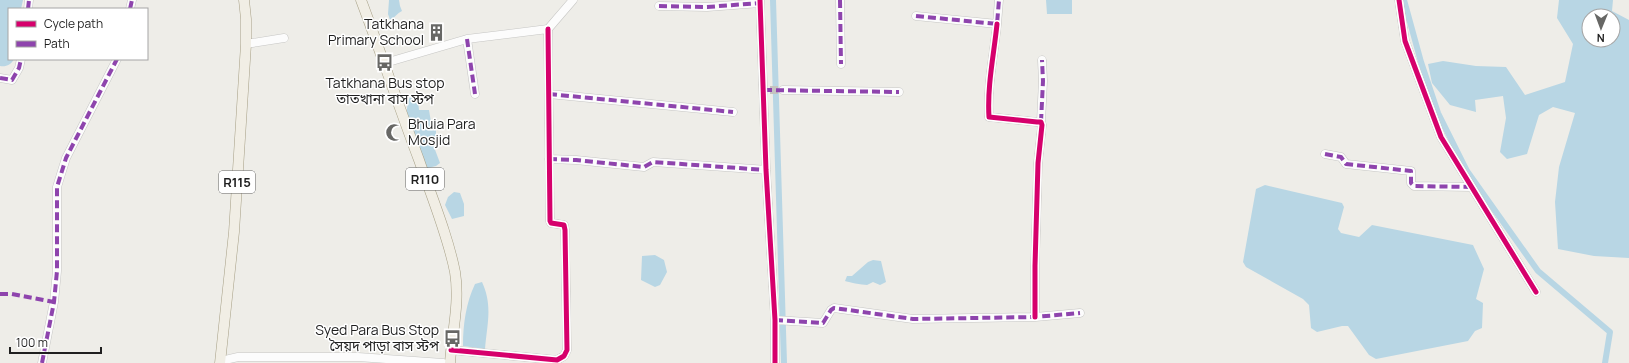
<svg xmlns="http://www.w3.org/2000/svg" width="1629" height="363" viewBox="0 0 1629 363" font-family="Manrope,'Noto Sans Bengali',sans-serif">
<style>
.water{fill:#b8d6e4;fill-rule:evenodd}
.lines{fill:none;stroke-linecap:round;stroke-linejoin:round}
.canal{stroke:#b8d6e4;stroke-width:6}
.minor-tunnel{stroke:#c5c4c0;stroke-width:8;stroke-dasharray:8 4;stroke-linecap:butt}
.minor-casing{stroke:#c6c6c4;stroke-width:9}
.major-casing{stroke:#a59e84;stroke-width:11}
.minor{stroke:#fcfcfc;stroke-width:8}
.major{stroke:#f1eee5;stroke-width:10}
.quiet{stroke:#8e44ad;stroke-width:4;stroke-dasharray:8 4;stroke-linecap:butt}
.cycleway-casing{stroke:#fff;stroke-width:8}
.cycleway{stroke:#d6006c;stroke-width:5}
.labels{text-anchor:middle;stroke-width:3;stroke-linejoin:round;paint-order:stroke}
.shield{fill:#fff;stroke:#626262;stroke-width:1}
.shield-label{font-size:13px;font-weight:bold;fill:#1f1f1f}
.poi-label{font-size:14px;fill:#1f1f1f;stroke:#fff;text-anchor:end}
</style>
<rect width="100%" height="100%" fill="#eeede8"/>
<path class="water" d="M0,0H23L21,9H9V59H14C11,65 6,67 0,66Z
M389,0H399L400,6L402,11C397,13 395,18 390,20L388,14Z
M1046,0H1072V14H1047Z
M1559,0H1613L1612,11L1629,20V258L1594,256L1558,249L1555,202L1559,167L1575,113L1553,107L1539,115L1527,154L1507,159L1500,152L1506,118L1503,96L1475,100L1476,112L1450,105L1432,83L1428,64L1443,61L1476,66L1506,67L1525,95L1565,82L1573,44L1557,18ZM1589,16H1613V40H1589Z
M411,94L416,96L418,101L419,110H429L431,122L436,126V136L431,139L440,163L436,166L428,168L420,163L406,115L408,102Z
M1265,185L1342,203L1344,207L1338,229L1341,233L1359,237L1372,225L1473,245L1484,269L1476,299L1483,303L1482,328L1475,331L1468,341L1376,359L1369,355L1348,326H1342L1317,332L1311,328L1309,305L1303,299L1246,267L1243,262L1256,189Z
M454,192L460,193L464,204V216L452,219L445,205L448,197Z
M655,255L664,260L667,272L660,285L655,287L641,280L642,256Z
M873,260L881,261L886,282L880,285L873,282L867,285C862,285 848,282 845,281L847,276H852L868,262Z
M482,282C493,306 487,324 485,349L463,346C463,324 466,303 475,284Z"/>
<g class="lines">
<path class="canal" d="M773,0L784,363
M1404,0L1421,62L1438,113L1467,171L1538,271L1610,332L1605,363"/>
<path class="minor-tunnel" d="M770,90H783"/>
<defs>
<path id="minor" d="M760,0L766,170L775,320V363
M840,0L841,64
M1399,0L1405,41L1441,137L1536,292
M659,6L707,7L760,3
M28,9L29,0
M130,9L132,0
M916,16L997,24L999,0
M997,24C994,54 987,86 989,117L1037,122H1041L1042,125L1038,163L1035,266V317
M467,39L475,94
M246,44L284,38
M385,63L467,39L548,29L573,0
M0,78L12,80L19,68L21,59
M783,90L899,92
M549,94L733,112
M1041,122L1043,81L1042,60
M1325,154L1341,157L1346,164L1411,171V183L1414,186L1471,187
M549,159L576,160L644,167L653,162L766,170
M775,320L823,323L831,310L834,308L913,319L1035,317L1080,313
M451,350L557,360L564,356L567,350L565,230L564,225L551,223L550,221L548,29
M221,361L238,357H358L443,363
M42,363L54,302L57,271V187L66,158L117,59"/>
<path id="major" d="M361,0C381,53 399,107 419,160C431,195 448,236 455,272C460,302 452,333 450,363
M220,363L234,232L246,44V19L244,0"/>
</defs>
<use href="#minor" class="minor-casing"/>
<use href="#major" class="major-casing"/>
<use href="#minor" class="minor"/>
<use href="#major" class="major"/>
<path class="quiet" d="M840,0L841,64
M659,6L707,7L760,3
M28,9L29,0
M130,9L132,0
M916,16L997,24L999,0
M467,39L475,94
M0,78L12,80L19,68L21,59
M764,90L899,92
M549,94L733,112
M1041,122L1043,81L1042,60
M1325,154L1341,157L1346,164L1411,171V183L1414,186L1471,187
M549,159L576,160L644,167L653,162L766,170
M0,294H12L54,302
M775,320L823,323L831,310L834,308L913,319L1035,317L1080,313
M42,363L54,302L57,271V187L66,158L117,59"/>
<defs>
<path id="cycleway" d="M760,0L766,170L775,320V363
M1399,0L1405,41L1441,137L1536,292
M997,24C994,54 987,86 989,117L1037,122H1041L1042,125L1038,163L1035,266V317
M451,350L557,360L564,356L567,350L565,230L564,225L551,223L550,221L548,29"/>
</defs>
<use href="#cycleway" class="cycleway-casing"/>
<use href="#cycleway" class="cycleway"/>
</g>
<defs>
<symbol id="building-bare" viewBox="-9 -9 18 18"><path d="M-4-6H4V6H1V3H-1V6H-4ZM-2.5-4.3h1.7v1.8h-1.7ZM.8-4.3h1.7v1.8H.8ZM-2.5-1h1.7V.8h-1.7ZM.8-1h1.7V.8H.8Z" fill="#676765" stroke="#fff" stroke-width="2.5" paint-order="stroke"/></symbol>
<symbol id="bus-bare" viewBox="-9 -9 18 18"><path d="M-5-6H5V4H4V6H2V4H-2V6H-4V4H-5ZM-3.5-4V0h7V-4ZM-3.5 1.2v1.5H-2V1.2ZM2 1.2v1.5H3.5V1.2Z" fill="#676765" stroke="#fff" stroke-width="2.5" paint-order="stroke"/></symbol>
<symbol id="mosque-bare" viewBox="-9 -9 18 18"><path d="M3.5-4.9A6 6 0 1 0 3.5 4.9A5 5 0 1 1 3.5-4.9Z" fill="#676765" stroke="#fff" stroke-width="2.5" paint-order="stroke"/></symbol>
</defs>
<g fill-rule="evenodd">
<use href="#building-bare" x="424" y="20" width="25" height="25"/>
<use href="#bus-bare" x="372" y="50" width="25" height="25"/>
<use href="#mosque-bare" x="382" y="120" width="25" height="25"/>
<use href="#bus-bare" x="440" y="326" width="25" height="25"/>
</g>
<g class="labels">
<g class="shield">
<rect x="406" y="168" width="38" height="22" rx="3"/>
<rect x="219" y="171" width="36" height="22" rx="3"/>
</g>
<g class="shield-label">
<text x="425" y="184">R110</text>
<text x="237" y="187">R115</text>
</g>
<g class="poi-label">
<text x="424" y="29">Tatkhana<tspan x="424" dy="16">Primary School</tspan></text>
<text x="385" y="88" text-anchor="middle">Tatkhana Bus stop<tspan x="385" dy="16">তাতখানা বাস স্টপ</tspan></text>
<text x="408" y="129" text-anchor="start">Bhuia Para<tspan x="408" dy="16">Mosjid</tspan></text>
<text x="439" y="335">Syed Para Bus Stop<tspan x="439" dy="16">সৈয়দ পাড়া বাস স্টপ</tspan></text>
</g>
</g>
<rect x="8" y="8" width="140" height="52" fill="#ffffff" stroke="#a5a5a5"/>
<rect x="16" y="21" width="20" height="6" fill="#d6006c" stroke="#a5a5a5"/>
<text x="44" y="28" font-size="12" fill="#1f1f1f">Cycle path</text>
<rect x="16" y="41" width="20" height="6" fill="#8e44ad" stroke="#a5a5a5"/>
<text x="44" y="48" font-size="12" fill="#1f1f1f">Path</text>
<g transform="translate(1601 28) rotate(181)"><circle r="19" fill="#ffffff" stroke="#a5a5a5"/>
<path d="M0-3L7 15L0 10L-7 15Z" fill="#676765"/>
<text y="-6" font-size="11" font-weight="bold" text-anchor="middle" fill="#1f1f1f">N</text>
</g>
<path d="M10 347v6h91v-6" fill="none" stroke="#1f1f1f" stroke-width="2"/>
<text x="16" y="347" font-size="12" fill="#1f1f1f" stroke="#ffffff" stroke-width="3" paint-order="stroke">100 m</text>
</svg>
